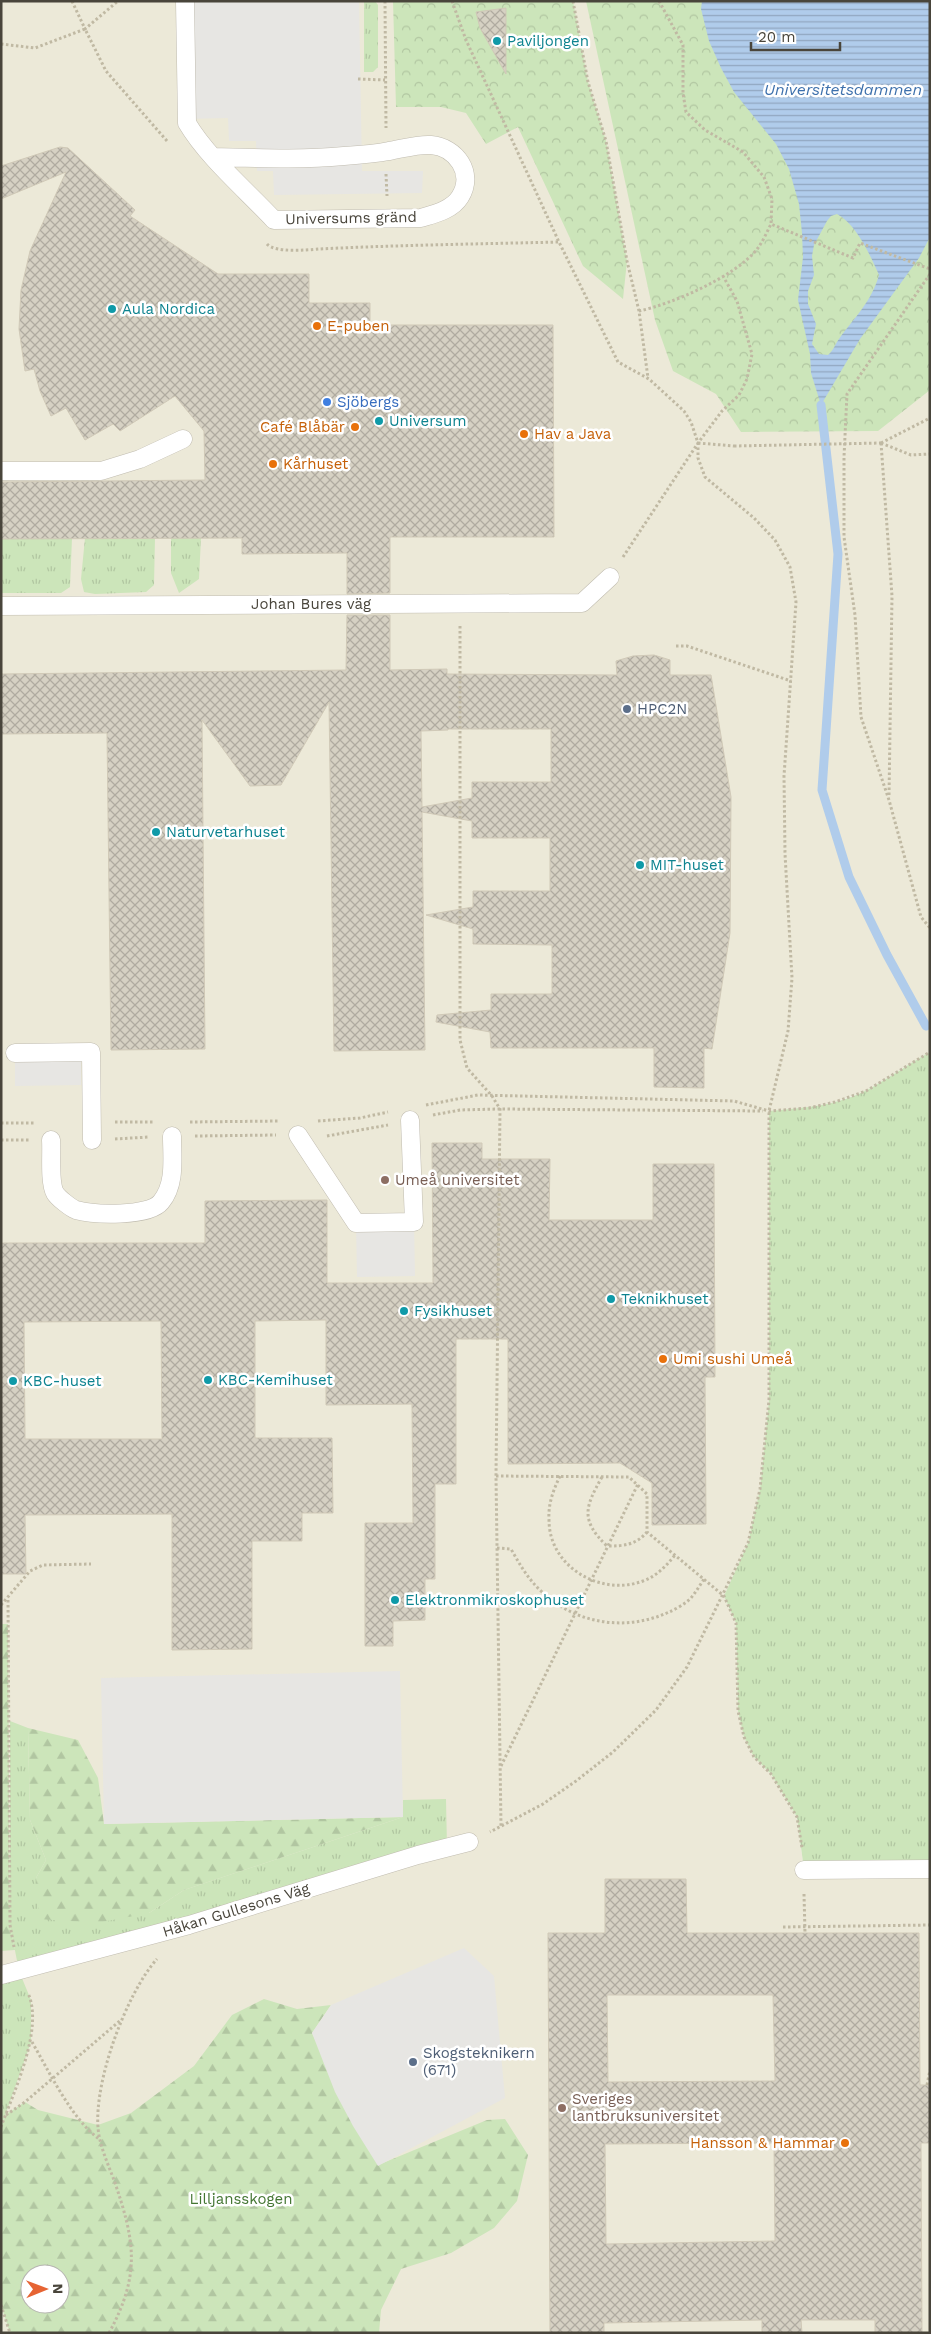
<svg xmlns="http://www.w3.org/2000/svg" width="931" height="2334" viewBox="0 0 931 2334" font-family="'Work Sans',sans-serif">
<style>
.education{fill:#ece9d8;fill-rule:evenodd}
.grass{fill:url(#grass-tufts)}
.forest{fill:url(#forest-firs);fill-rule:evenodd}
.park{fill:url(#park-crowns)}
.parking{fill:#e7e6e3}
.water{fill:url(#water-rules);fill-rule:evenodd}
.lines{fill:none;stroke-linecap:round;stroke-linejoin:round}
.stream{stroke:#b0cceb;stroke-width:9}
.building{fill:url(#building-cross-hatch);stroke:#d0c9b7;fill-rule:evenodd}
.lane-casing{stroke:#c0bcb0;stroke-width:19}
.path{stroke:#c0b9a3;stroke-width:3;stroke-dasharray:2.5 2.5;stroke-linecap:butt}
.lane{stroke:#fff;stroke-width:18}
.path-bridge{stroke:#c0b9a3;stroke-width:3;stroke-dasharray:2.5 2.5;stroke-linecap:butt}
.culture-dot{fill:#0f9aa8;stroke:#fff;stroke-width:2}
.food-dot{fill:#e8710a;stroke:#fff;stroke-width:2}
.shop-dot{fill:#3f7fe0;stroke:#fff;stroke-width:2}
.service-dot{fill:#5c6f8a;stroke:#fff;stroke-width:2}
.education-dot{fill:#8d6e63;stroke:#fff;stroke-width:2}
.labels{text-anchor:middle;stroke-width:5;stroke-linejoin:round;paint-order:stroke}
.culture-label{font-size:15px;fill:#0d838f;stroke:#fff;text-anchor:start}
.street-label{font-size:15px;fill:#49453b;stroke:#fff}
.food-label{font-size:15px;fill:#c56008;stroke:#fff;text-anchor:start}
.shop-label{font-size:15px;fill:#366cbe;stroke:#fff;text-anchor:start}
.service-label{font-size:15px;fill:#4e5e75;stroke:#fff;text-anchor:start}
.education-label{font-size:15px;fill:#785e54;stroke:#fff;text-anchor:start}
.park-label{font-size:15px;fill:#447633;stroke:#fff}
.water-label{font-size:16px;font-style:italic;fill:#3d70ac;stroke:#fff}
</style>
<defs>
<pattern id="grass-tufts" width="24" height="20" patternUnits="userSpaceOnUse" patternTransform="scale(1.25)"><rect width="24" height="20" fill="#cce5ba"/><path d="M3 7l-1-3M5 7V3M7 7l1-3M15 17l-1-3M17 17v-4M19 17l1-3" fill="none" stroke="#b1c6a1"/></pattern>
<pattern id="forest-firs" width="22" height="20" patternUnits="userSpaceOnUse" patternTransform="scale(1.25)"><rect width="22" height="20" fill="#cce5ba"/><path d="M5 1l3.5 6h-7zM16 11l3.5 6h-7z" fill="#b1c6a1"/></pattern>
<pattern id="park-crowns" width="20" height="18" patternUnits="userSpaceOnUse" patternTransform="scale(1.25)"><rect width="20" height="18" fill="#cce5ba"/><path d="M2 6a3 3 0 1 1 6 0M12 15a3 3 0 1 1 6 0" fill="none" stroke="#b1c6a1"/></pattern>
<pattern id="water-rules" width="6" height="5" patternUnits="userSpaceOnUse" patternTransform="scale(1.25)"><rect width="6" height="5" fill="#b0cceb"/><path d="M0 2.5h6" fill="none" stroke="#91a7c0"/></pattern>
<pattern id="building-cross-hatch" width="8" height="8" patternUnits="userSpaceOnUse" patternTransform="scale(1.25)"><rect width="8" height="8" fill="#d6d1c3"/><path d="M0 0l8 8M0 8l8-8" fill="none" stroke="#b0aba0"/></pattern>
</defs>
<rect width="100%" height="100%" fill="#f5f4ed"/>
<path class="education" d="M1,1H930V1052L866,1091L835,1102L809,1108L769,1112V1400L760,1489L748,1543L724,1596L736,1623L738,1711L754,1757L771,1774L797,1817L804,1870L930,1869V2333H1ZM30,2274H60V2304H30Z"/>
<path class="grass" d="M364,1H375L378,5V67L373,72H364Z
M72,538L70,587L61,593H1V539Z
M85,538H155L154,585L146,592L95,594L84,592L81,579Z
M171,538H201L199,579L179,593L171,573Z
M930,1052V1869L804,1870L797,1817L771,1774L754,1757L744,1737L738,1711L736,1623L724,1596L748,1543L760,1489L769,1400V1111C802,1108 837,1106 867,1090C888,1079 908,1064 930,1052Z
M10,1721L28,1728L30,1820L46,1860L36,1878L149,1913L184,1890L403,1817V1800L446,1799L447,1847L19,1971L31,2000V2042L1,2127V1975L19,1971L10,1925Z"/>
<path class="forest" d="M1,1624H8L10,1925L15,1950L1,1951Z
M28,1728L78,1740L98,1778L104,1824L403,1817L184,1890L149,1913L97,1923L39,1919L36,1878L46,1860L30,1820Z
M264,1999L297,2009L331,2005L312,2033L378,2165L487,2120L505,2119L528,2155L517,2201L494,2228L451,2253L401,2269L381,2310L379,2333H10L1,2305V2127L5,2115L25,2102L38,2110L98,2125L131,2113L194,2066L232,2015ZM30,2274H60V2304H30Z"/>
<path class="park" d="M393,1H573L588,82L606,141L627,261L623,299L583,266L518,127L486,144L466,113L441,107H396Z
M586,1H930V390L878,431L741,432L716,394L673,371L655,320Z"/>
<path class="parking" d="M182,1H359L362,171H423L422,193L274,195L273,171H257L256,141H229L228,118L184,119Z
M81,1052V1085L15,1086V1053Z
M414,1222L415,1276L357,1277L356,1223Z
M400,1671L403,1817L104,1824L101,1678Z
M464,1948L494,1976L505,2098L378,2166L353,2126L335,2092L312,2033L331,2005Z"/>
<path class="water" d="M702,1H930V237L919,258L860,339L821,405L811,373L810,354L798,300L803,257L802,233L799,204L789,169L776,144L734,92L721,68L709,41L701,9ZM837,214C857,225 870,255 879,275C872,301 854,318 839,339C835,344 834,350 828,355L819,354L812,344L816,324L808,304V291L814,275L812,256L814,245L827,221L831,216Z"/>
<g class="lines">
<path class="stream" d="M821,405L838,554L822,790L849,877L887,955L926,1026"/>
</g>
<path class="building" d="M506,8V74L480,28L476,12Z
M60,147L68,148L135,210L130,216L218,274H309V303H370V325H553L554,537H390V593L347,594V553L242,554V538L1,539V482L205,480L204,431L175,396L120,431L113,424L85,440L66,408L51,416L40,391L34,369L25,371L19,329L21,290L30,251L66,172L1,199V166Z
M347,615H390V670L447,669V674L617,675L616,661L633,656L654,655L670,660V675H711L731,797L730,933L712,1049L704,1048V1088L654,1087V1048H491L490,1032L436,1022L437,1015L491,1010V994H552V945L473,944V929L426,915L473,907V891H550V838H472V821L422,812L425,1050L334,1051L329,702L281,785L250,786L202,720L205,1049L111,1050L107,733L1,734V674L346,670ZM448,729H551V782H472V798L422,807L421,731L448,730Z
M432,1143H482V1159H550L549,1220H653V1164H714L715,1377H705L706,1524L652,1525V1483L620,1463L508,1464V1339H456V1484H435V1579H425V1620L393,1621V1646H365V1523H413L412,1404L326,1405V1320L255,1321V1438H332L333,1513H302V1541H252V1649L172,1650V1514L25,1515L26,1574H1V1243H205V1201L327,1200V1283H433ZM161,1321L162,1439H25L24,1322Z
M605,1879H686L687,1933H919L920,2085H930V2143H921L922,2333H875V2320H801L802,2333H762V2320L604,2323V2333H550L548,1933H605ZM607,1995H773L775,2081L608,2082ZM774,2143L775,2241L606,2244L605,2144Z"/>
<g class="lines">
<defs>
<path id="lane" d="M185,1L187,123C207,157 247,191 274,220L421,218C434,214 452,210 460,197C475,173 456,147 431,145C417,144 402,149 389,151C374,154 359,155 344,156C301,160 258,158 214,157
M1,471H101L140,459L183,439
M1,606L582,603L610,577
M15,1053L91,1052L92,1140
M298,1135L356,1223L414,1222L410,1120
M51,1140C52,1153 49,1182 55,1193C58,1198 71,1208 76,1210C94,1215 149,1217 161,1202C176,1184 172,1158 172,1136
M804,1870L930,1869
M1,1975L189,1925L418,1855L469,1842"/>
</defs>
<use href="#lane" class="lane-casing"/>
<path class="path" d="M72,1L85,29L118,1
M385,1L386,128
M452,1L466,40L559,242L618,362L649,379L684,411L691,422L698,443V458L705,477L754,518L775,540L790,567L796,602L784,776L785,854L792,978L788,1031L769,1111V1400L760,1489L748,1543L687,1667L656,1710L613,1752L576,1781L543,1804L490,1832
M573,1L588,82L606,141L627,261L639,311L648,378
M659,1L683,45V93L686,112L705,130L743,152L764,177L772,199L771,224L853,258L860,243L930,269
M1,44L35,48L85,29L106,71L167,141
M358,79L385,80
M386,174L387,196
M267,244C275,253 307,250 319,249C399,245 479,244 559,242
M930,274L847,394L844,457V537L855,615L861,717L889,800L921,917L930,928
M639,311C672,304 737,276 758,248C763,241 767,232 771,224
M698,443L734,446
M881,443L892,596L889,797
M881,443L930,418
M881,443L911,455L930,454
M623,557L698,443L722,411L739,395L747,379L752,354L737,301L723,276
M460,626V1040L467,1068L492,1096L500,1109L496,1476L501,1827
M676,646H687L791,681
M426,1105L478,1095L734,1101L769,1111L809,1108L835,1102L866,1091L930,1052
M433,1115L460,1110L500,1109L763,1111
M318,1121L360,1118L388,1112
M115,1122H154
M190,1122L279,1121
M1,1123H34
M195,1136L276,1135
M327,1136L388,1125
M115,1139L149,1137
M1,1140H29
M496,1476L629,1477L647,1494V1532L724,1596L736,1623L738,1711L744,1737L754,1757L771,1774L797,1817L802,1848
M560,1476C553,1491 548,1504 549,1520C549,1567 601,1597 643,1581C657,1576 666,1566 675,1555
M602,1477C585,1507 580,1520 607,1546C624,1546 636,1545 647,1532
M497,1548L511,1549C520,1565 528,1579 542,1592C576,1624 626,1632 669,1612C676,1609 685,1604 691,1598C696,1592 700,1585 704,1579
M8,1600L10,1925L14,1947
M1,1605L30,1571L43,1565L91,1564
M501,1766L638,1484
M804,1894L805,1933
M783,1927L930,1925
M32,2042C50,2073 71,2118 99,2139
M927,2085L930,2070
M6,2115L25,2102L122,2019
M1,2127C14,2091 44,2029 28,1993
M1,2305L10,2333
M109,2333C141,2274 135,2241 114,2180C109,2167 103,2153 100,2140C88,2094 126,1993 157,1959"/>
<use href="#lane" class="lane"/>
<path class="path-bridge" d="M734,446L881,443"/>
</g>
<g class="culture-dot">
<circle cx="497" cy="41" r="5"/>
<circle cx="112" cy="309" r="5"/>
<circle cx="379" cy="421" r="5"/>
<circle cx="156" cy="832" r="5"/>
<circle cx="640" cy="865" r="5"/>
<circle cx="611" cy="1299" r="5"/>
<circle cx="404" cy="1311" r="5"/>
<circle cx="208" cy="1380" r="5"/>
<circle cx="13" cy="1381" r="5"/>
<circle cx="395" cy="1600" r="5"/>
</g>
<g class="food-dot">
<circle cx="317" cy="326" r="5"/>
<circle cx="355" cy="427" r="5"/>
<circle cx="524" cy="434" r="5"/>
<circle cx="273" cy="464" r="5"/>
<circle cx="663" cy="1359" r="5"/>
<circle cx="845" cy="2143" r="5"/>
</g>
<circle class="shop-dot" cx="327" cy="402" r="5"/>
<g class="service-dot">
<circle cx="627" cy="709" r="5"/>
<circle cx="413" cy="2062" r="5"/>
</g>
<g class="education-dot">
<circle cx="385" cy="1180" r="5"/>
<circle cx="562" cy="2108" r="5"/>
</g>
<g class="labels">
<g class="culture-label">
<text x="507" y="46">Paviljongen</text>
<text x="122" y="314">Aula Nordica</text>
<text x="389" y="426">Universum</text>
<text x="166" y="837">Naturvetarhuset</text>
<text x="650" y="870">MIT-huset</text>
<text x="621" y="1304">Teknikhuset</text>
<text x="414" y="1316">Fysikhuset</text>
<text x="218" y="1385">KBC-Kemihuset</text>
<text x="23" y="1386">KBC-huset</text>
<text x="405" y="1605">Elektronmikroskophuset</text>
</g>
<g class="street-label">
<text transform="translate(351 218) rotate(-1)" y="5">Universums gränd</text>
<text x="311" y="609">Johan Bures väg</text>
<text transform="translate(236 1910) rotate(-17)" y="5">Håkan Gullesons Väg</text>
</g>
<g class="food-label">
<text x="327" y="331">E-puben</text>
<text x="345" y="432" text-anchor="end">Café Blåbär</text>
<text x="534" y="439">Hav a Java</text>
<text x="283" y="469">Kårhuset</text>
<text x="673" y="1364">Umi sushi Umeå</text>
<text x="835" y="2148" text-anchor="end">Hansson &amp; Hammar</text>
</g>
<g class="shop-label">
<text x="337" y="407">Sjöbergs</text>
</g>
<g class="service-label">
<text x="637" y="714">HPC2N</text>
<text x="423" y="2058">Skogsteknikern<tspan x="423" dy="17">(671)</tspan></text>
</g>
<g class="education-label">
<text x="395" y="1185">Umeå universitet</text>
<text x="572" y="2104">Sveriges<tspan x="572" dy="17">lantbruksuniversitet</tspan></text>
</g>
<g class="park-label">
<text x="241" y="2204">Lilljansskogen</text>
</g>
<g class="water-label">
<text x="843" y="95">Universitetsdammen</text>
</g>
</g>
<rect width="931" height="2334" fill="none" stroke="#49453b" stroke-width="5"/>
<g transform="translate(45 2289) rotate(89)"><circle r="24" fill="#ffffff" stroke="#b6b5b1"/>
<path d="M0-4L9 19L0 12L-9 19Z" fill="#e66433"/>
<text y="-8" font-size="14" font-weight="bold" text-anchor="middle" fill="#49453b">N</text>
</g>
<path d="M751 42v8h89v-8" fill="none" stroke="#49453b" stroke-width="2.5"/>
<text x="758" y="42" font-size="15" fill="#49453b" stroke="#ffffff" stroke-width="4" paint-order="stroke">20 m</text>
</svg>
